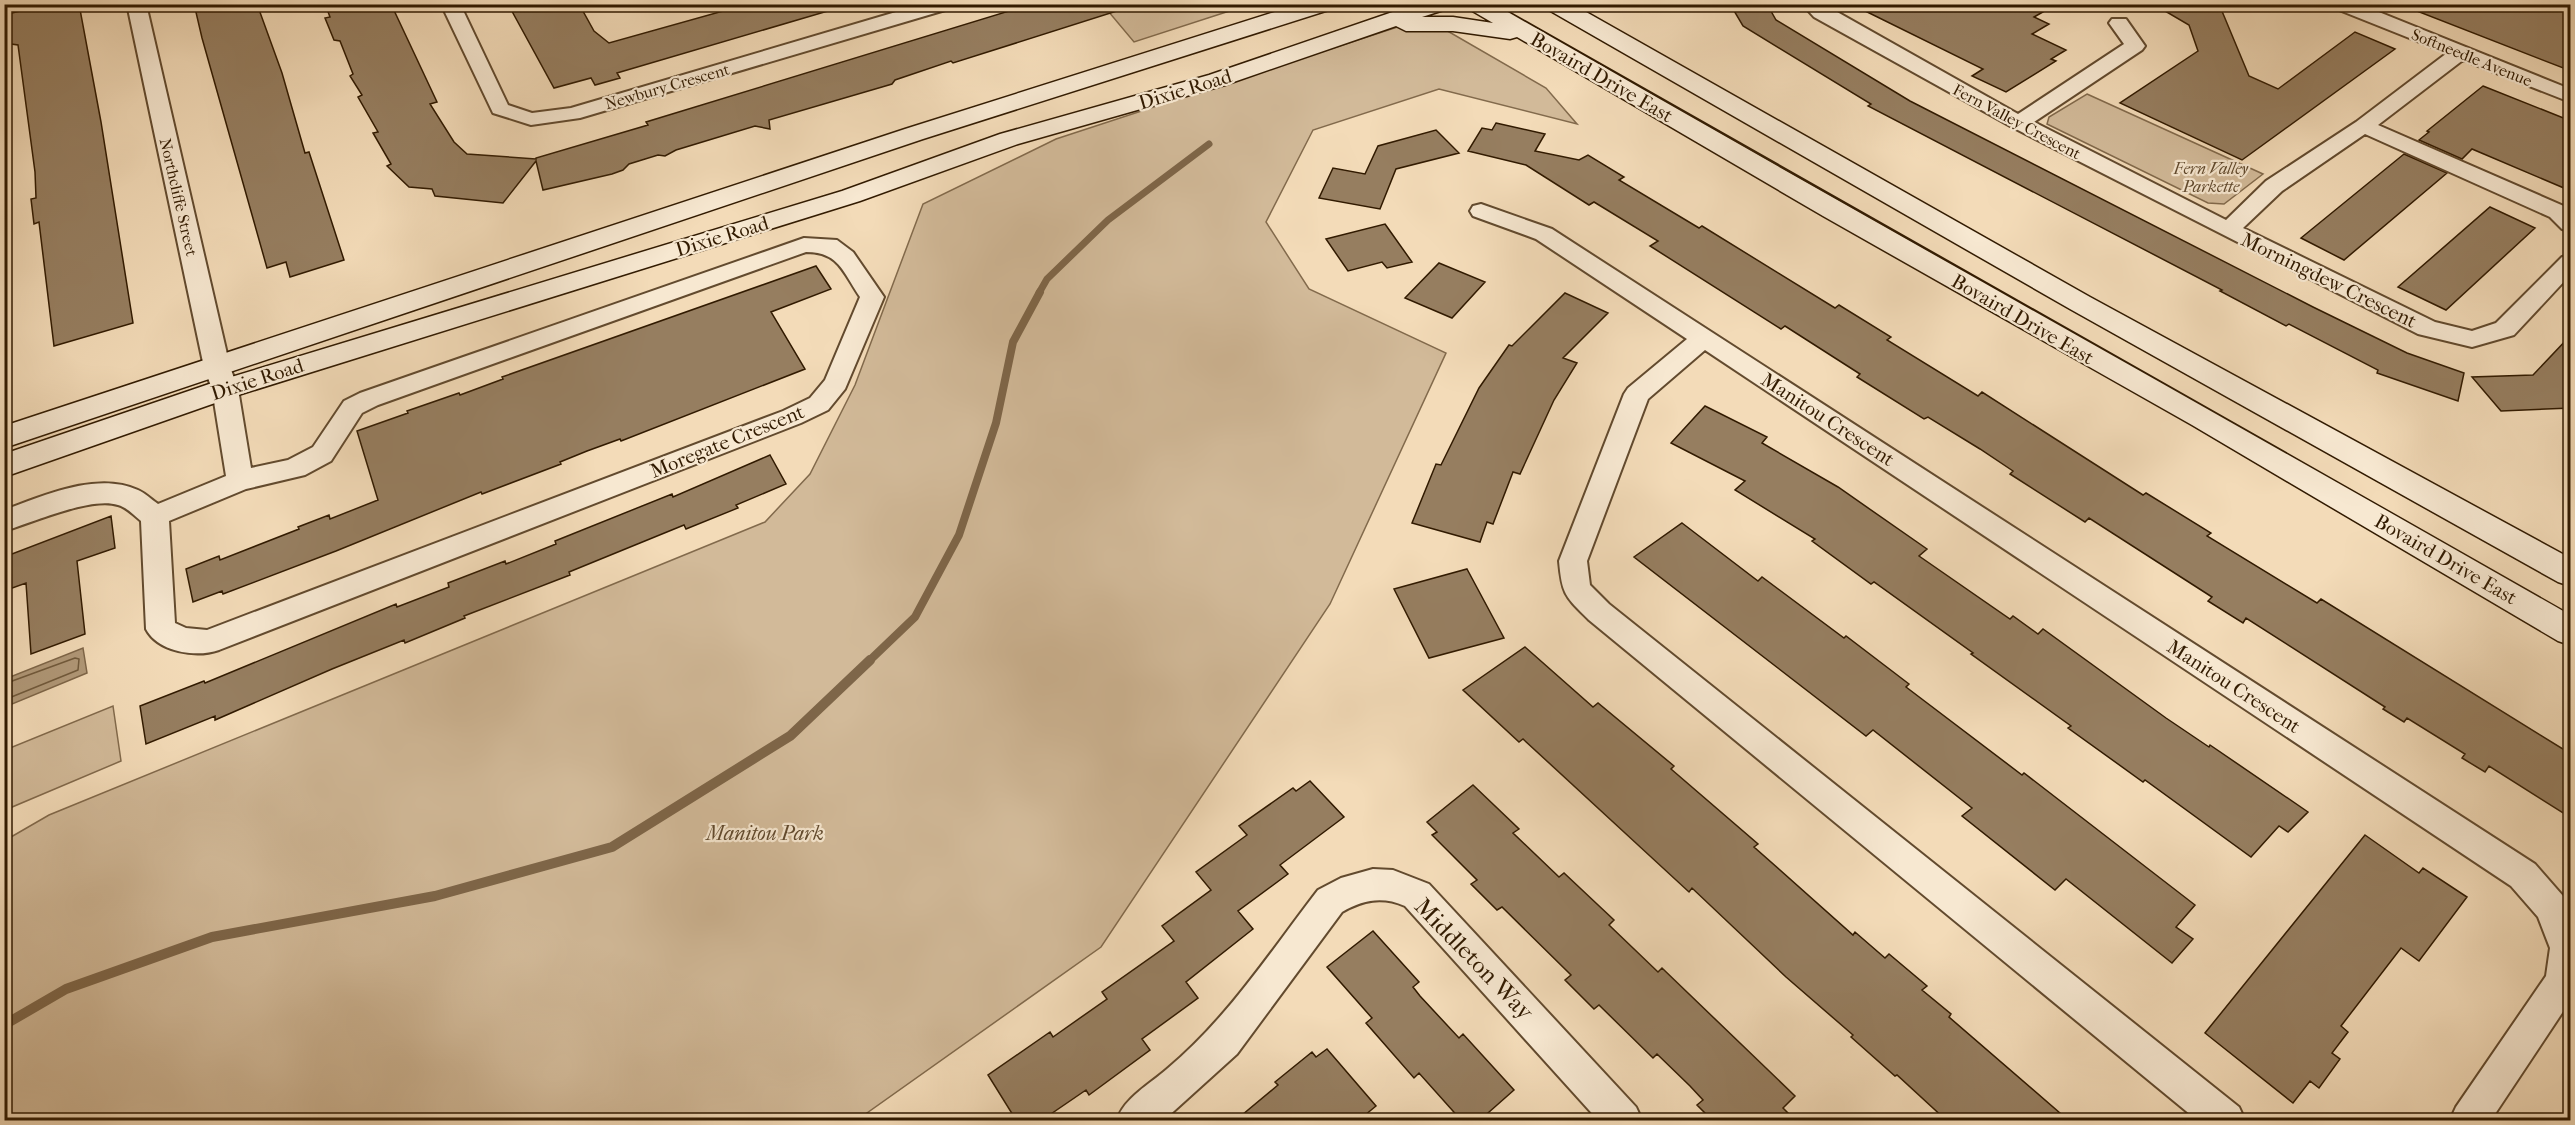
<svg xmlns="http://www.w3.org/2000/svg" width="2575" height="1125" viewBox="0 0 2575 1125" font-family="'IM FELL French Canon',serif">
<style>
.green{fill:#d2ba99;stroke:#826a4c;stroke-width:1.5}
.water{fill:#b19979;stroke:#7e6649;stroke-width:1.5}
.lines{fill:none;stroke-linecap:round;stroke-linejoin:round}
.shore{stroke:#715a3c;stroke-width:1.5}
.stream-far2{stroke:#7e6649;stroke-width:7}
.stream-far1{stroke:#7e6649;stroke-width:8}
.stream{stroke:#7e6649;stroke-width:10}
.building{fill:#967e60;stroke:#311a00;stroke-width:1.5}
.minor-casing{stroke:#624a2e;stroke-width:4}
.secondary-casing{stroke:#311a00;stroke-width:3}
.minor{fill:#f7e8d1;fill-rule:evenodd}
.secondary{fill:#f7e8d1;fill-rule:evenodd}
.labels{text-anchor:middle;stroke-width:4.5;stroke-linejoin:round;paint-order:stroke}
.far-street-label{font-size:16px;fill:#311a00;stroke:#f7e8d1}
.far-park-label{font-size:16px;font-style:italic;fill:#614a2e;stroke:#f7e8d1}
.street-label{font-size:20px;fill:#311a00;stroke:#f7e8d1}
.park-label{font-size:20px;font-style:italic;fill:#614a2e;stroke:#f7e8d1}
.near-street-label{font-size:24px;fill:#311a00;stroke:#f7e8d1}
</style>
<rect width="100%" height="100%" fill="#f3dbb8"/>
<filter id="stains"><feTurbulence type="fractalNoise" baseFrequency=".00333" numOctaves="4"/><feColorMatrix values="0 0 0 0 .2 0 0 0 0 .09 0 0 0 0 .02 0 0 0 .5 -.17"/></filter>
<radialGradient id="worn" r=".72"><stop offset=".6" stop-color="#630" stop-opacity="0"/><stop offset="1" stop-color="#630" stop-opacity=".3"/></radialGradient>
<path class="green" d="M1103,5H1248L1134,42Z
M1425,18L1546,88L1577,124L1439,89L1313,130L1266,222L1309,289L1446,353L1330,604L1101,947L857,1120H5L4,841L49,815L765,522L810,474L855,385L923,204L1056,139Z
M2087,94L2263,174L2224,204L2208,203L2047,124L2049,117Z
M113,706L121,761L5,810V750Z"/>
<path class="water" d="M83,648L87,673L5,707V679Z"/>
<g class="lines">
<path class="shore" d="M4,684L75,658L79,659L78,670L4,700"/>
<path class="stream-far2" d="M1039,293L1047,279L1108,220L1209,144"/>
<path class="stream-far1" d="M868,662L915,617L959,535L996,423L1013,342L1040,292"/>
<path class="stream" d="M4,1025L66,989L212,937L435,896L612,847L790,736L870,660"/>
</g>
<path class="building" d="M48,4H79L101,122L133,323L54,346L39,222L34,224L31,199L36,198L35,172L18,45L4,43V23L8,22V14Z
M208,4H257L282,73L305,153L309,152L344,260L290,277L286,262L267,268L202,38L195,8Z
M325,4H391L437,102L430,104L454,142L467,154L536,159V158L648,125L646,122L1032,4H1119L1120,10L953,63L951,61L895,80L892,84L882,87L769,120L770,129L755,126L676,150L665,156L658,155L629,164L623,170L612,174L543,190L536,161L503,203L435,196L432,189L409,187L387,166L391,164L373,133L378,132L358,97L362,95L350,76L353,74L340,41L334,40L325,18L330,17Z
M508,4H579L594,31L609,43L748,4H827L828,11L617,73L620,78L595,85L591,78L554,88Z
M1730,4H1767L1776,20L1910,101L2313,307L2407,353L2464,373L2458,401L2377,373L2378,370L2289,324L2286,326L2220,291L2222,290L1868,106L1871,104L1743,26Z
M1851,4H2057L2034,17L2049,24L2032,34L2066,50L2051,59L2056,61L2006,92L1972,76L1983,69Z
M2153,4H2219L2249,76L2278,89L2355,32L2395,49L2242,160L2120,103L2198,51L2189,25Z
M2404,4H2571V71L2404,6Z
M2483,86L2571,121V191L2472,149L2462,159L2419,140L2429,132L2427,131Z
M1496,123L1545,134L1535,151L1579,160L1588,155L1624,177L1619,180L1699,228L1702,226L1835,308L1839,305L1891,337L1887,340L1978,396L1982,392L2143,495L2146,493L2211,533L2207,536L2317,603L2321,599L2571,754V818L2489,766L2485,772L2462,758L2465,754L2407,718L2404,722L2383,709L2385,707L2246,618L2243,623L2208,601L2212,597L2089,518L2085,522L2010,474L2013,471L1980,449L1928,417L1924,419L1857,377L1860,374L1785,326L1781,329L1650,246L1658,241L1594,202L1589,205L1526,165L1468,151L1482,128L1492,130Z
M1436,130L1459,153L1396,169L1380,209L1319,198L1333,168L1365,174L1378,146Z
M2404,154L2447,173L2344,260L2301,238Z
M2490,207L2535,228L2446,310L2398,287Z
M1385,224L1412,262L1387,268L1382,262L1348,271L1326,239Z
M1439,263L1485,282L1452,318L1405,298Z
M816,266L831,289L771,312L805,369L621,441L620,439L587,451L560,462L561,464L482,494L481,492L336,551L223,594L222,591L193,602L186,569L219,556L220,560L299,529L298,527L329,515L330,519L378,500L357,431L408,413L407,411L459,393L460,395L503,379L502,377Z
M1565,293L1608,313L1563,358L1577,363L1554,400L1520,474L1513,472L1493,524L1487,522L1480,542L1412,523L1436,464L1441,465L1479,388L1509,345L1512,346Z
M2571,335V408L2501,411L2472,377L2533,375Z
M1705,406L1767,437L1762,443L1838,487L1927,549L1919,556L2010,619L2013,616L2038,634L2043,629L2166,718L2209,747L2210,745L2308,812L2288,832L2279,826L2251,857L2145,780L2143,782L2068,728L2071,726L1971,654L1973,653L1874,582L1871,584L1812,541L1815,539L1735,490L1745,481L1671,443Z
M770,455L786,484L736,505L738,508L686,529L684,525L569,572L570,575L464,616L465,618L405,643L404,640L332,669L215,720V716L146,744L140,706L204,681L205,683L396,604L397,607L449,587L448,583L505,561L506,564L556,544L555,541L672,494L673,497Z
M111,516L115,548L77,561L85,634L31,654L26,583L4,591V557Z
M1682,523L1758,581L1762,577L1844,638L1846,636L1909,684L1906,687L2022,775L2024,773L2195,905L2176,927L2193,939L2172,963L2066,879L2055,890L1962,816L1972,808L1873,730L1866,736L1634,557Z
M1467,569L1504,638L1429,658L1394,589Z
M1525,647L1593,707L1598,703L1674,766L1671,769L1758,844L1754,847L1853,935L1855,932L1885,958L1889,954L1927,986L1922,990L1951,1014L1949,1017L2068,1120H1946L1897,1075L1895,1076L1851,1037L1853,1035L1786,977L1692,888L1689,892L1523,739L1519,742L1463,690Z
M1310,781L1344,817L1280,865L1288,874L1238,911L1253,929L1186,982L1198,998L1142,1039L1150,1050L1089,1095L1086,1090L1042,1120H1016L988,1075L1050,1032L1053,1037L1107,999L1102,992L1174,941L1162,926L1211,890L1196,872L1247,835L1239,826L1293,788L1296,791Z
M1473,785L1519,829L1513,833L1559,877L1564,873L1614,920L1609,925L1658,972L1662,968L1795,1096L1783,1108L1795,1120H1712L1697,1105L1703,1100L1690,1086L1657,1054L1653,1058L1599,1005L1594,1009L1565,980L1571,975L1502,907L1497,910L1471,884L1477,880L1432,835L1437,832L1427,822Z
M2365,835L2419,873L2423,868L2467,897L2419,961L2401,948L2341,1026L2348,1032L2332,1053L2340,1059L2319,1088L2310,1081L2293,1103L2205,1033Z
M1373,931L1419,982L1413,987L1420,996L1459,1038L1463,1034L1514,1090L1480,1120H1461L1419,1073L1414,1078L1366,1023L1372,1018L1327,967Z
M1327,1049L1376,1106L1359,1120H1236L1278,1085L1275,1082L1312,1052L1316,1057Z"/>
<g class="lines">
<defs>
<path id="minor" d="M127,4H146L230,367L238,389L251,468L288,460L313,447L344,401L360,393L804,238L837,240L853,252L884,297L845,389L828,410L801,423L219,650C196,658 158,652 146,629L141,521C134,515 126,507 118,505C91,496 32,523 4,531V510C43,496 97,471 138,490C145,493 151,499 158,504L226,476L212,389L204,367ZM806,252C839,252 843,272 860,297L825,380L810,398L783,411L207,630L186,628L175,623L169,521L246,489L305,475L331,461L362,413L378,405Z
M441,4H460L508,105L532,113L571,108L923,4H954L952,8L580,118L531,125L493,113Z
M1802,4H1823L2018,114L2124,44L2109,23L2112,19H2126L2145,46L2142,50L2034,122L2226,220L2266,181L2356,122L2447,53L2334,8L2332,4H2359L2570,89V102L2463,60L2378,125L2566,207L2570,212V231L2562,229L2550,217L2365,134L2282,191L2243,228L2435,322L2472,331L2496,323L2562,257L2570,255V275L2514,335L2472,347L2418,334L2012,127L1814,17Z
M1481,204L1552,229L2535,864L2563,896L2570,913V1001L2491,1120H2450L2456,1107L2546,976L2550,948L2538,917L2511,886L1705,350L1648,399L1587,561L1590,585L1609,604L2239,1107L2245,1120H2197L1589,620C1565,596 1562,595 1559,561L1624,394L1628,388L1687,339L1536,239L1473,216L1470,211L1473,206Z
M1373,869L1393,870L1429,884L1636,1107L1642,1120H1598L1405,906C1382,896 1363,900 1342,912L1237,1054L1164,1120H1117C1124,1098 1150,1084 1167,1069C1227,1019 1271,951 1318,890L1341,878Z"/>
<path id="secondary" d="M1300,4H1335L1332,9L923,139L4,448V426L905,129Z
M1416,4H1450L1447,9L1422,17H1453L1493,23L1469,9L1466,4H1494C1851,210 2212,410 2570,615V645L2558,641L2192,425L1823,216L1517,37L1510,39L1453,31H1406L1396,26L1225,85L1018,144L860,201L235,396L4,477V454L215,382L842,191L1000,134L1209,75Z
M1544,4H1572L2090,297L2570,558V586L2558,582L2070,309L1547,9Z"/>
</defs>
<use href="#minor" class="minor-casing"/>
<use href="#secondary" class="secondary-casing"/>
<use href="#minor" class="minor"/>
<use href="#secondary" class="secondary"/>
</g>
<g class="labels">
<g class="far-street-label">
<text transform="translate(2472 57) rotate(22)" y="6">Softneedle Avenue</text>
<text transform="translate(667 86) rotate(-16)" y="6">Newbury Crescent</text>
<text transform="translate(2017 121) rotate(28)" y="6">Fern Valley Crescent</text>
<text transform="translate(179 197) rotate(77)" y="6">Northcliffe Street</text>
</g>
<g class="far-park-label">
<text x="2211" y="174">Fern Valley<tspan x="2211" dy="18">Parkette</tspan></text>
</g>
<g class="street-label">
<text transform="translate(1602 77) rotate(30)" y="7">Bovaird Drive East</text>
<text transform="translate(1185 89) rotate(-17)" y="7">Dixie Road</text>
<text transform="translate(722 236) rotate(-17)" y="7">Dixie Road</text>
<text transform="translate(2329 280) rotate(26)" y="7">Morningdew Crescent</text>
<text transform="translate(2023 319) rotate(30)" y="7">Bovaird Drive East</text>
<text transform="translate(257 379) rotate(-18)" y="7">Dixie Road</text>
<text transform="translate(1828 419) rotate(33)" y="7">Manitou Crescent</text>
<text transform="translate(727 441) rotate(-22)" y="7">Moregate Crescent</text>
<text transform="translate(2446 559) rotate(30)" y="7">Bovaird Drive East</text>
<text transform="translate(2234 686) rotate(33)" y="7">Manitou Crescent</text>
</g>
<g class="park-label">
<text x="765" y="840">Manitou Park</text>
</g>
<g class="near-street-label">
<text transform="translate(1474 959) rotate(46)" y="8">Middleton Way</text>
</g>
</g>
<rect width="2575" height="1125" fill="none" stroke="#f3dbb8" stroke-width="24"/>
<rect x="6" y="6" width="2563" height="1113" fill="none" stroke="#311a00" stroke-width="3"/>
<rect x="12" y="12" width="2551" height="1101" fill="none" stroke="#311a00" stroke-width="1.5"/>
<rect width="100%" height="100%" filter="url(#stains)"/>
<rect width="100%" height="100%" fill="url(#worn)"/>
</svg>
